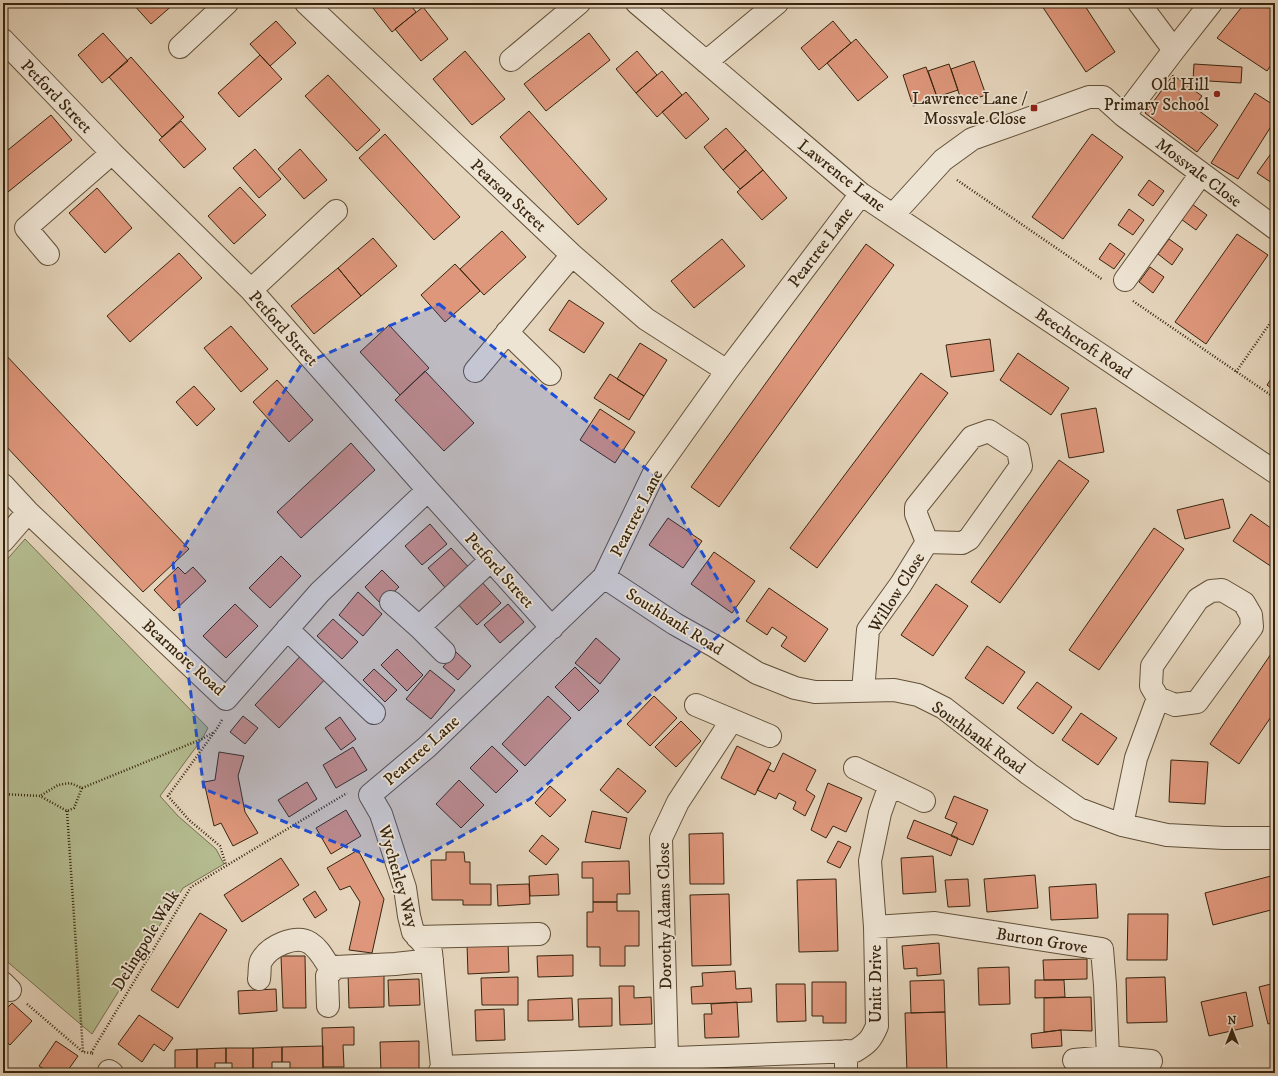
<svg xmlns="http://www.w3.org/2000/svg" width="1278" height="1076" viewBox="0 0 1278 1076" font-family="'IM FELL DW Pica',serif">
<style>
.green{fill:#b5bd91;stroke:#767150}
.building{fill:#df977c;stroke:#37250f}
.lines{fill:none;stroke-linecap:round;stroke-linejoin:round}
.minor-casing{stroke:#62513a;stroke-width:24}
.path{stroke:#37250f;stroke-width:2.5;stroke-dasharray:1 2;stroke-linecap:butt}
.minor{stroke:#eee4d3;stroke-width:22}
.marked{fill:#1d4ed8;fill-opacity:0.2;stroke:#1d4ed8;stroke-width:3;stroke-dasharray:8 5;stroke-linejoin:round}
.poi-dot{fill:#8f2418;stroke:#eee4d3;stroke-width:1.5}
.labels{text-anchor:middle;stroke-width:3.5;stroke-linejoin:round;paint-order:stroke}
.poi-label{font-size:17px;fill:#37250f;stroke:#eee4d3;text-anchor:end}
.street-label{font-size:17px;fill:#37250f;stroke:#eee4d3}
</style>
<rect width="100%" height="100%" fill="#e5d5bc"/>
<filter id="stains"><feTurbulence type="fractalNoise" baseFrequency=".005" numOctaves="4"/><feColorMatrix values="0 0 0 0 .2 0 0 0 0 .09 0 0 0 0 .02 0 0 0 .5 -.17"/></filter>
<radialGradient id="worn" r=".72"><stop offset=".6" stop-color="#630" stop-opacity="0"/><stop offset="1" stop-color="#630" stop-opacity=".3"/></radialGradient>
<path class="green" d="M25,539L208,728L202,739L160,796L178,816L216,849L224,864L183,888L92,1034L3,958V564Z"/>
<path class="building" d="M132,3H175L151,24Z
M369,3H409L416,12L392,32Z
M1047,3H1083L1115,52L1086,72L1042,6Z
M1245,3H1275V59L1267,71L1217,38Z
M423,7L448,39L421,61L395,29Z
M276,21L296,43L270,66L250,44Z
M833,21L851,43L819,70L801,48Z
M103,33L128,61L102,83L78,55Z
M589,33L610,60L546,111L524,84Z
M856,39L888,77L858,101L827,63Z
M465,51L505,99L472,125L433,79Z
M637,51L657,75L636,93L616,69Z
M260,55L282,79L239,117L218,93Z
M131,57L184,117L162,137L109,77Z
M974,61L986,95L962,103L951,69Z
M949,64L958,90L937,97L928,71Z
M1194,64L1242,67L1241,83L1193,80Z
M926,67L937,97L913,106L903,75Z
M662,71L682,95L657,117L636,93Z
M328,75L380,130L357,151L305,96Z
M1173,75L1202,96L1194,107L1218,125L1197,152L1145,113Z
M686,92L709,119L686,139L662,112Z
M1255,93L1275,106V120L1238,179L1211,163Z
M529,111L607,199L578,225L500,137Z
M51,115L72,140L8,192L3,186V154Z
M181,121L206,149L184,168L159,140Z
M726,128L746,150L723,170L704,147Z
M385,134L460,217L434,240L359,158Z
M1092,134L1123,157L1063,239L1032,217Z
M1275,148V185L1257,173Z
M255,149L281,179L259,198L233,168Z
M300,149L327,180L304,199L278,169Z
M746,150L763,170L740,189L723,170Z
M763,170L787,198L762,220L737,192Z
M1149,180L1164,191L1153,206L1138,195Z
M3,186L8,192L3,196Z
M240,187L266,215L234,244L208,216Z
M97,188L132,228L105,253L69,213Z
M1192,204L1207,215L1196,230L1181,219Z
M1129,209L1144,220L1133,235L1118,225Z
M502,231L526,257L484,295L460,269Z
M1237,234L1268,255L1206,344L1175,322Z
M373,238L397,266L361,296L338,268Z
M722,239L745,266L694,308L671,281Z
M1169,239L1183,249L1172,265L1158,254Z
M1110,243L1125,254L1114,269L1099,259Z
M866,244L894,265L719,507L691,487Z
M179,253L202,278L130,342L107,316Z
M455,264L480,291L445,322L421,295Z
M1150,267L1164,277L1153,293L1139,282Z
M338,268L361,296L314,334L291,306Z
M569,300L604,323L584,353L549,330Z
M389,325L429,368L400,395L360,352Z
M231,326L268,369L241,392L204,348Z
M990,339L994,371L951,377L946,345Z
M640,343L667,360L644,396L617,379Z
M3,352L189,549L143,592L3,443Z
M1018,353L1069,388L1051,415L1000,380Z
M425,371L474,423L444,451L395,400Z
M921,373L948,393L817,568L790,548Z
M1275,373V391L1267,385Z
M610,374L644,396L629,420L594,398Z
M277,380L313,420L289,442L253,402Z
M194,386L215,409L197,426L176,402Z
M1096,408L1104,452L1069,458L1061,414Z
M600,409L635,432L615,463L580,440Z
M351,443L375,470L301,538L277,512Z
M1059,460L1089,481L1000,603L971,582Z
M1223,499L1230,528L1185,539L1177,510Z
M1251,514L1275,531V569L1233,541Z
M668,518L702,541L683,568L649,545Z
M430,524L447,544L422,565L405,546Z
M1154,528L1184,549L1099,670L1069,650Z
M451,548L472,571L449,592L428,568Z
M714,552L755,581L732,613L691,584Z
M281,556L301,576L270,608L249,588Z
M178,567L185,574L193,567L206,581L174,611L154,590Z
M382,570L399,587L381,604L365,587Z
M479,579L501,603L477,625L455,601Z
M936,584L968,606L933,656L901,635Z
M769,588L828,629L805,662L781,646L787,637L772,627L767,635L746,621Z
M358,592L382,614L363,636L339,615Z
M235,604L258,626L226,658L203,636Z
M508,604L524,622L500,643L484,625Z
M333,619L358,642L342,659L317,636Z
M596,638L620,659L600,684L575,663Z
M987,646L1025,672L1003,704L965,678Z
M1275,648V711L1239,764L1210,744Z
M397,649L423,675L407,691L381,665Z
M306,650L330,674L279,728L255,705Z
M456,652L471,666L458,680L443,667Z
M575,667L599,691L579,711L555,687Z
M374,669L397,690L385,702L363,680Z
M430,670L455,690L431,719L406,699Z
M1037,682L1072,707L1053,734L1017,708Z
M548,696L571,718L525,766L502,744Z
M654,696L677,718L650,746L627,724Z
M1081,713L1117,738L1098,765L1062,740Z
M243,716L258,728L245,744L230,732Z
M340,717L356,739L341,750L325,728Z
M681,721L701,741L676,767L655,747Z
M492,746L518,771L496,793L470,768Z
M737,746L771,763L755,795L721,778Z
M353,747L367,770L336,788L323,765Z
M219,752L244,756L238,776L245,812L258,833L233,846L221,823L214,826L204,782L215,780Z
M783,753L816,770L806,790L815,796L805,816L793,809L796,802L779,793L776,799L757,790L768,769L774,772Z
M1171,760L1208,762L1205,804L1169,802Z
M618,768L646,791L628,813L600,790Z
M459,780L484,805L461,828L436,804Z
M307,782L317,799L289,817L278,800Z
M828,783L862,798L846,832L833,826L826,838L811,830Z
M550,786L566,800L550,817L535,803Z
M954,796L988,810L973,845L951,836L957,823L945,818Z
M346,810L361,836L331,854L316,828Z
M592,811L627,818L620,849L585,842Z
M914,820L958,838L951,856L907,838Z
M723,833L724,884H690L689,834Z
M542,835L559,849L546,865L529,851Z
M838,841L851,847L840,868L827,862Z
M358,850L384,899L372,953L349,950L360,902L350,886L340,890L327,868Z
M446,852H464L465,862H470V884H491V905H463V900H432L431,860H446Z
M933,856L936,892L903,894L901,858Z
M281,858L299,885L242,922L224,895Z
M629,861L630,894H617V902H593V878H582V862Z
M558,874L559,895L530,896L529,876Z
M1035,875L1038,908L987,912L984,879Z
M1275,875V909L1213,925L1205,893Z
M836,879L838,951L799,952L797,880Z
M968,879L970,906L948,907L945,880Z
M529,884L530,904L498,906L497,885Z
M1096,884L1098,918L1051,920L1049,887Z
M315,891L327,910L315,918L303,899Z
M729,894L731,965L692,966L690,895Z
M593,902H617V911H639V946H625V966H600V947H587V912H593Z
M200,913L227,930L178,1008L151,990Z
M1128,914H1168L1167,960H1127Z
M508,942L509,972L468,974L467,944Z
M939,943L941,974L917,976V968L904,969L902,946Z
M573,955V976L538,977L537,956Z
M281,956H305L306,1008H283Z
M1087,959V979L1044,980L1043,960Z
M1009,967L1010,1004L979,1005L978,968Z
M384,971V1007L349,1008L348,972Z
M735,971L736,989L751,988L752,1002L692,1004L691,987L703,986L702,973Z
M518,977V1005H482L481,978Z
M1165,977L1167,1022L1127,1023L1126,978Z
M419,979L420,1005L389,1006L388,980Z
M944,980L945,1012L911,1013L910,981Z
M1035,980H1064L1065,997L1035,998Z
M812,982H846V1023H823V1016H812Z
M1275,983V1022L1268,1024L1259,987Z
M776,984H805L806,1021L777,1022Z
M619,986H634V998L651,997L652,1024L620,1025Z
M276,989L277,1011L239,1014L238,991Z
M1246,992L1253,1026L1209,1036L1201,1002Z
M1091,997L1092,1031L1061,1030L1044,1032V998Z
M572,998L573,1020L528,1021V1000Z
M612,998V1026L579,1027L578,999Z
M737,1002L739,1037L705,1038L704,1014H712L711,1004Z
M12,1003L32,1021L10,1045L3,1039V1012Z
M504,1009L505,1040L476,1041L475,1010Z
M945,1012L947,1073H907L905,1013Z
M139,1015L173,1038L164,1051L154,1044L142,1062L118,1044Z
M354,1027V1045H343L344,1067H323L322,1028Z
M1061,1030L1062,1046L1032,1048L1031,1034Z
M56,1041L78,1056L66,1073H50L39,1066Z
M419,1041V1073H381L380,1042Z
M323,1046V1073H290V1062H282V1047Z
M282,1047V1062H272V1073H253V1048Z
M226,1048V1063H215V1073H197V1049Z
M226,1048H253V1073H232V1063H226Z
M197,1049V1073H175V1050Z"/>
<g class="lines">
<defs>
<path id="minor" d="M306,3L572,255L646,319L727,371
M637,3L861,194L1275,472
M1139,3L1174,50
M3,40L112,153L251,290L428,490L552,628
M180,47L227,3
M511,60L579,3
M706,62L777,3
M1124,116L1275,228
M893,215L943,160L972,139L1089,97H1103L1124,116L1174,50L1211,3
M48,254L26,228L112,153
M1125,280L1201,174
M251,290L336,211
M507,332L550,374
M475,371L572,255
M3,485L28,512L226,699L320,592L428,490
M3,541L28,512
M604,577L675,624L716,647L757,673L795,688L815,692L894,690L918,695L944,708L1029,774L1079,809L1122,825L1167,835L1224,838H1275
M391,602L419,627L444,652
M419,627L491,560
M287,629L374,713
M863,691L868,630L901,584L927,542L916,514V507L972,437L989,431L1018,450L1021,466L969,539L962,543L927,542
M696,705L770,736
M855,768L924,801
M1122,825L1136,758L1158,698L1151,686L1152,666L1198,599L1211,591L1222,590L1244,603L1251,615L1252,627L1197,702L1175,705L1158,698
M875,927L935,923L1102,949L1105,985L1108,1057
M417,937L539,934
M259,979C260,974 259,965 261,961C269,946 296,934 310,943C318,948 323,957 328,965L336,967L395,964L432,960
M3,983L10,990
M328,1006L327,976L336,967
M846,1051V1073
M667,1058L661,838L678,802L732,720
M1074,1060L1108,1057L1151,1061
M442,1067L855,1051C868,1043 871,1040 877,1026L875,927L870,861L880,813L890,785
M109,1071L112,1073
M439,1073L442,1067L431,952L413,932L409,916L405,888L381,814L370,795L427,747L604,577L653,475L727,371L861,194"/>
</defs>
<use href="#minor" class="minor-casing"/>
<path class="path" d="M957,180L1103,280
M1133,301L1275,398
M1236,372L1275,316
M222,720L216,730L168,796L189,820L220,846L226,865
M82,788L202,739L214,732
M3,794L40,796L67,811L74,808L82,788L70,783L58,785L40,796
M67,811L83,1052
M27,1004L83,1052L91,1053
M93,1054L91,1053L191,887L347,793"/>
<use href="#minor" class="minor"/>
</g>
<path class="marked" d="M439,304L658,478L740,617L530,799L401,869L204,789L173,564L301,365Z"/>
<g class="poi-dot">
<circle cx="1217" cy="94" r="4"/>
<rect x="1030" y="104" width="8" height="8" rx="2"/>
</g>
<g class="labels">
<g class="poi-label">
<text x="1209" y="90">Old Hill<tspan x="1209" dy="20">Primary School</tspan></text>
<text x="1026" y="104">Lawrence Lane /<tspan x="1026" dy="20">Mossvale Close</tspan></text>
</g>
<g class="street-label">
<text transform="translate(57 96) rotate(46)" y="6">Petford Street</text>
<text transform="translate(1199 172) rotate(37)" y="6">Mossvale Close</text>
<text transform="translate(842 175) rotate(38)" y="6">Lawrence Lane</text>
<text transform="translate(509 195) rotate(43)" y="6">Pearson Street</text>
<text transform="translate(820 247) rotate(-53)" y="6">Peartree Lane</text>
<text transform="translate(284 328) rotate(48)" y="6">Petford Street</text>
<text transform="translate(1084 343) rotate(34)" y="6">Beechcroft Road</text>
<text transform="translate(636 513) rotate(-63)" y="6">Peartree Lane</text>
<text transform="translate(500 570) rotate(48)" y="6">Petford Street</text>
<text transform="translate(896 592) rotate(-58)" y="6">Willow Close</text>
<text transform="translate(675 621) rotate(32)" y="6">Southbank Road</text>
<text transform="translate(184 657) rotate(42)" y="6">Bearmore Road</text>
<text transform="translate(979 737) rotate(36)" y="6">Southbank Road</text>
<text transform="translate(421 750) rotate(-42)" y="6">Peartree Lane</text>
<text transform="translate(399 876) rotate(74)" y="6">Wycherley Way</text>
<text transform="translate(664 916) rotate(-91)" y="6">Dorothy Adams Close</text>
<text transform="translate(145 940) rotate(-59)" y="6">Delingpole Walk</text>
<text transform="translate(1042 940) rotate(9)" y="6">Burton Grove</text>
<text transform="translate(875 984) rotate(-90)" y="6">Unitt Drive</text>
</g>
</g>
<rect width="1278" height="1076" fill="none" stroke="#e5d5bc" stroke-width="16"/>
<rect x="4" y="4" width="1270" height="1068" fill="none" stroke="#37250f" stroke-width="2"/>
<rect x="8" y="8" width="1262" height="1060" fill="none" stroke="#37250f"/>
<g transform="translate(1232 1030)" stroke="#eee4d3" stroke-width="3" paint-order="stroke">
<path d="M0-3L7 15L0 10L-7 15Z" fill="#37250f"/>
<text y="-6" font-size="11" font-weight="bold" text-anchor="middle" fill="#37250f">N</text>
</g>
<rect width="100%" height="100%" filter="url(#stains)"/>
<rect width="100%" height="100%" fill="url(#worn)"/>
</svg>
